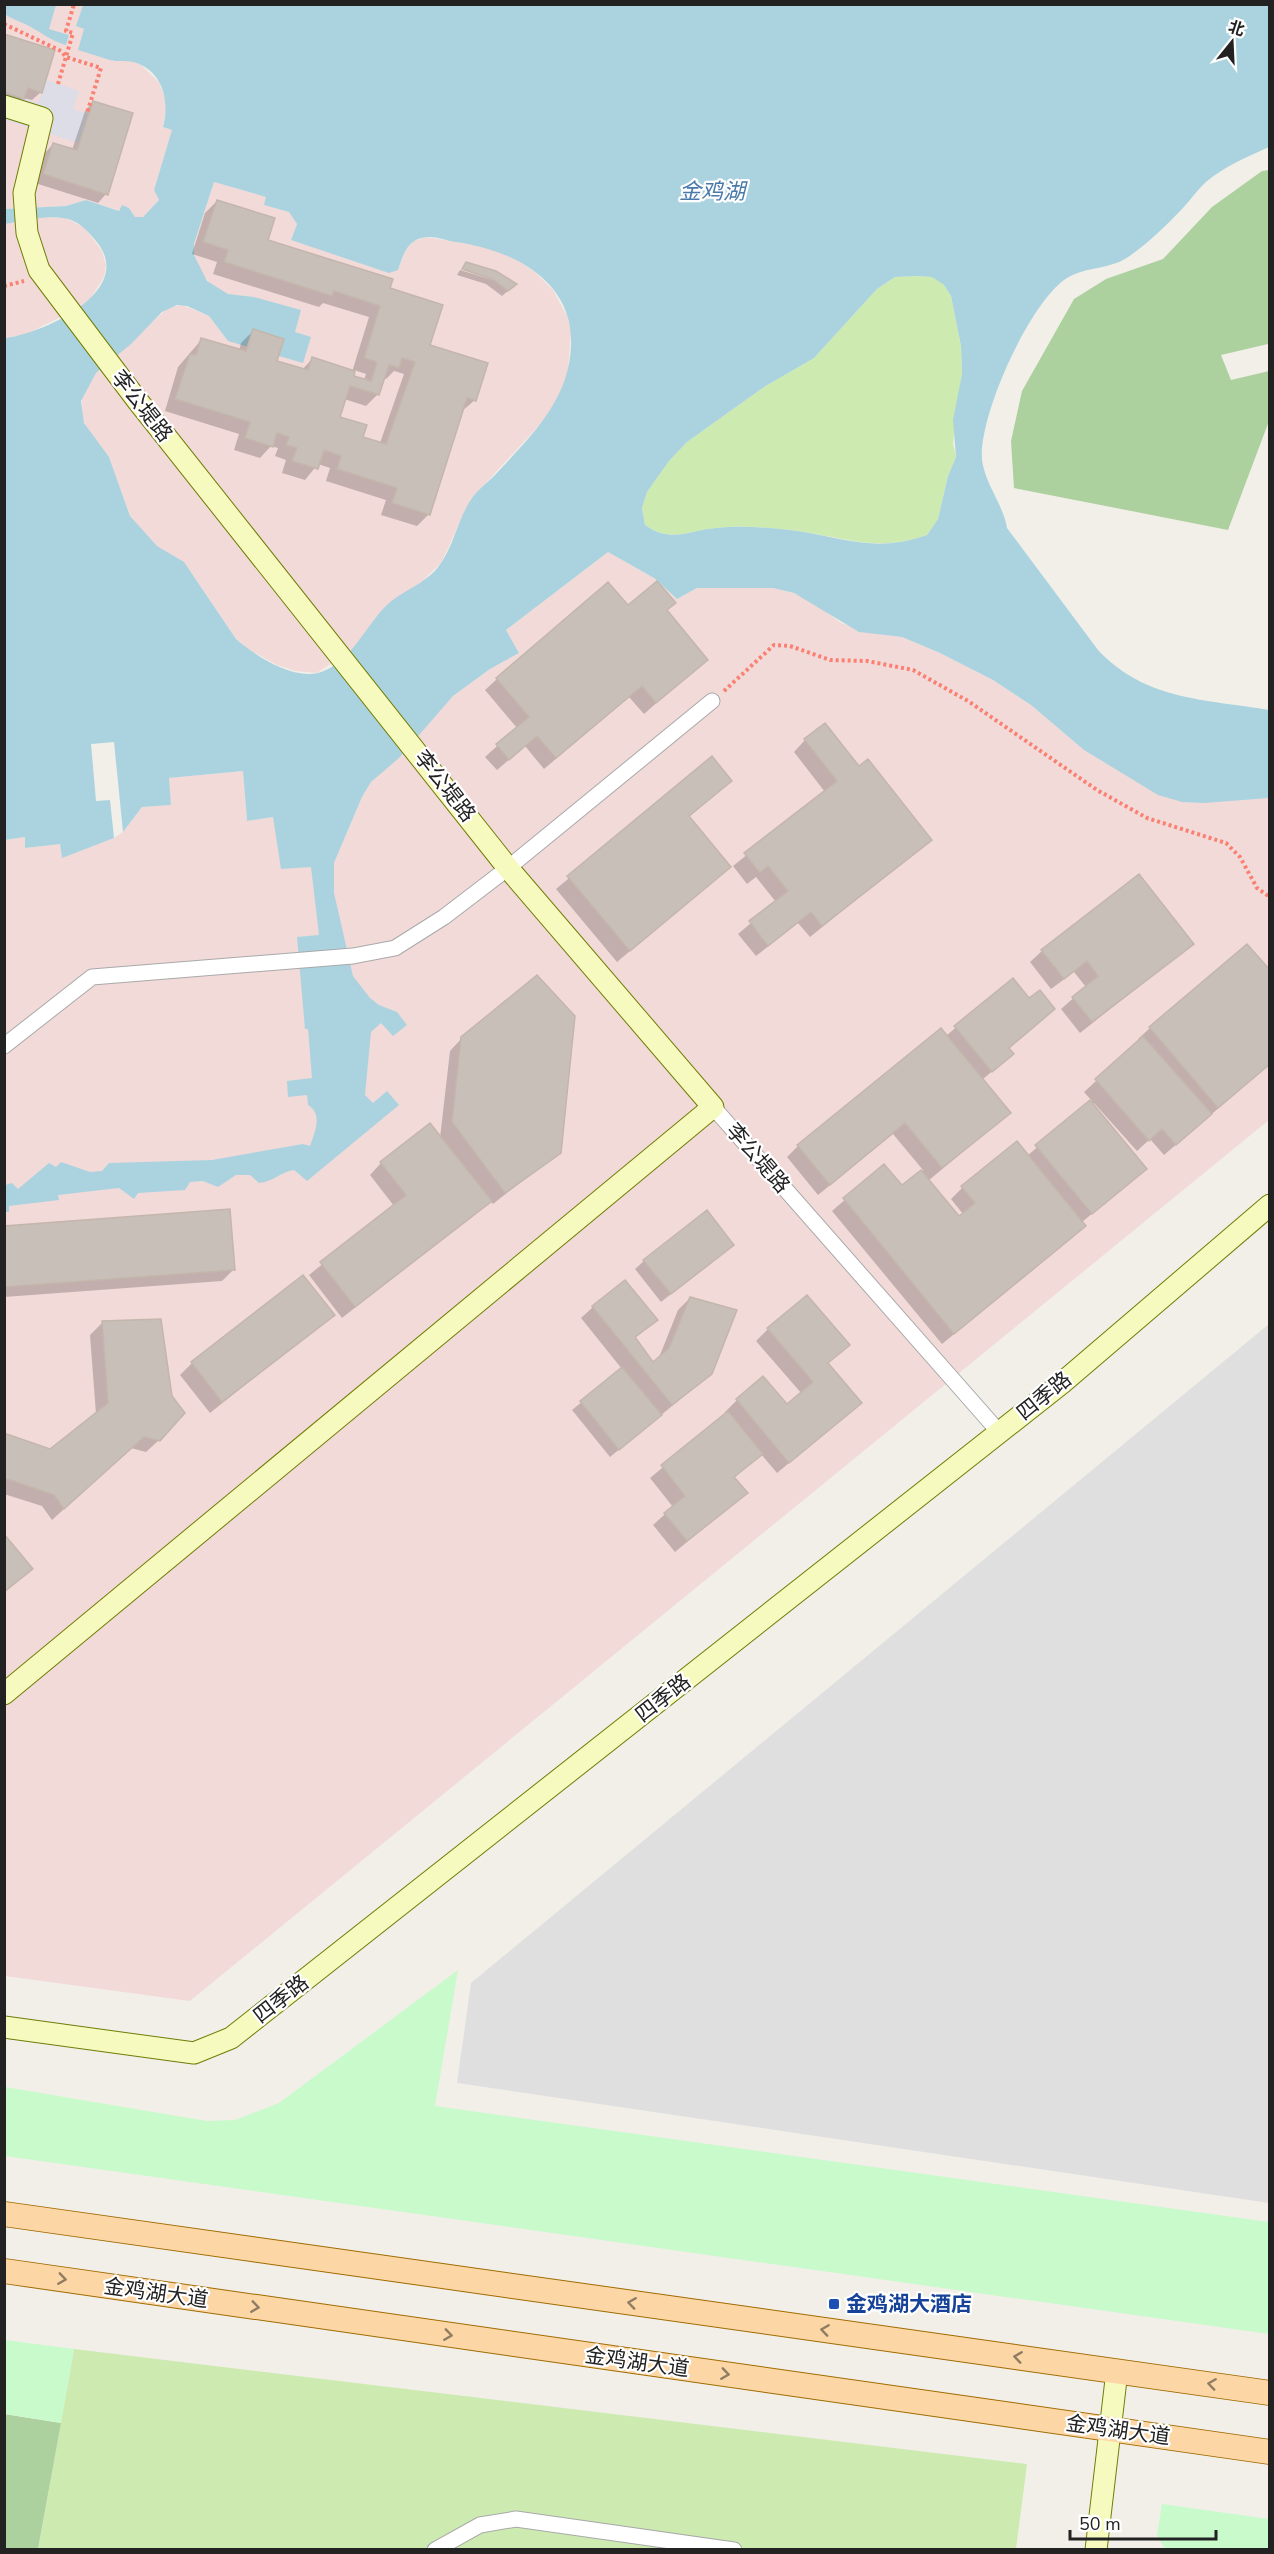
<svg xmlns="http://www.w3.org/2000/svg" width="1274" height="2554" viewBox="0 0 1274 2554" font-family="'Nunito Sans','Noto Sans SC',sans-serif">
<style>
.residential{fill:#e0dfdf}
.commercial{fill:#f2dad9}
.grass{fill:#cdebb0}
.forest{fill:#add19e}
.park{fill:#c8facc}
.plaza{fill:#dddde8}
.water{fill:#aad3df;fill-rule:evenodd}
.shadow{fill:#0003;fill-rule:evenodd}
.building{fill:#c7bfb8;stroke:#c4b6ab;stroke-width:1.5;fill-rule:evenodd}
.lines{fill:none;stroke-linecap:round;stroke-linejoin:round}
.street-casing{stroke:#a9a9a9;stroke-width:17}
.secondary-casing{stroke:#707d05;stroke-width:23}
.primary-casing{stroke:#a06b00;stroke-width:26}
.path{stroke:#fa8072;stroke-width:4;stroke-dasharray:3 3;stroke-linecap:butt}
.street{stroke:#fff;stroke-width:15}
.secondary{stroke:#f7fabf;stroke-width:21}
.primary{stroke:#fcd6a4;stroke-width:24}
.oneway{stroke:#8f7c63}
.transit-dot{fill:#1a4fb4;stroke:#fff;stroke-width:2}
.labels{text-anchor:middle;stroke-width:4.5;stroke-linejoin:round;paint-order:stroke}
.street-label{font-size:21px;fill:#222;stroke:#fff}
.transit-label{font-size:21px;font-weight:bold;fill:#164399;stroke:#fff;text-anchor:start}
.water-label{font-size:22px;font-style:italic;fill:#4a7aab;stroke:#fff}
</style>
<rect width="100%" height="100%" fill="#f2efe9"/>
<path class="residential" d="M1269,1324V2203L457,2083L471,1983Z"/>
<path class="commercial" d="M4,5H83L77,26L84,29L113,61H131L141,65L159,82L167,103L163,127L173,130L154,190L159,200L143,217H135L129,208L122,206L120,211L86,200L66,206L5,209Z
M214,182L267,197L265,205L289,212L297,224L291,240L398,270L406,249L414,241L426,237L488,247L508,254L535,272L553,290L567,316L571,331L568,371L561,393L545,419L471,499L441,563L353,649L317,673L295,671L277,665L248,649L236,639L192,574L150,541L130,516L109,457L87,430L82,416V395L96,373L168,308L182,305L209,316L228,341L295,332L254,297L234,296L221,291L212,286L202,274L194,255V244Z
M40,217L66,218L85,228L102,251L106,265L104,277L90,299L79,308L26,334L5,338V224Z
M608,552L654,578L677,599L697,588H773L793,593L817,605L841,623L877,634L902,637L940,653L993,680L1031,705L1084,750L1107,764L1269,798V1120L190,2001L5,1976V840L25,837L26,848L60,843L62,857L114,838L123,832L142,807L171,805L168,778L243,771L247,821L273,817L334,863L362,797L371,782L453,696L490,669L519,653L506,630Z"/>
<path class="grass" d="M916,276L933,277L944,285L951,296L961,346L962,375L953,443L956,457L948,476L938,519L927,535C878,552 851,539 804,532C776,528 744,525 716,528C689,530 672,544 645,525L642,508L647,492L669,461L687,442L764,387L814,358L877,289L895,277Z
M74,2349L1027,2464L1016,2549L38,2550Z"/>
<path class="forest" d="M1269,170L1268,344L1221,355L1231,380L1269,371V421L1228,530L1014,488L1011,441L1022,391L1074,299L1106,279L1163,259L1212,207L1262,171Z
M4,2414L61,2423L38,2549H5Z"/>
<path class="park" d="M458,1970L435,2106L1269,2222V2334L5,2156V2087L207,2121L235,2120L279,2103Z
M5,2340L74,2349L61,2423L5,2414Z
M1162,2504L1269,2519V2549H1165L1157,2535Z"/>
<path class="plaza" d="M46,80L79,91L73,109L89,114L79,143L5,120V92L38,103Z"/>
<path class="water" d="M4,5H56L49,29L69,35L66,45C51,41 41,32 27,25C19,21 11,19 5,14Z
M83,5H1269V147C1247,157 1225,166 1206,182C1197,190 1190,201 1182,209C1166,226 1149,242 1131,255C1112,270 1086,266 1067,278C1030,301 978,417 982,460C985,484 1003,504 1007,528L1098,650C1146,701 1205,699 1269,710V798L1204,803L1182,802L1158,795L1084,750L1031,705L993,680L940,653L902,637L859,632L794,593L773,588H697L677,599L654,578L608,552L506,630L519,653L490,669L453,696L399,758L371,782L362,797L334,863V893L353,976L370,998L379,1005L397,1012L407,1025L393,1036L381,1023L371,1032L365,1095L373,1103L387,1091L399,1105L307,1181L294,1170C280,1172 273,1182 259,1183L250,1175H236L218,1187L203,1181L190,1182L185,1190L138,1193L134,1199L119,1188L58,1195L59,1200L9,1206V1212H5V1185L12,1183L18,1189L49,1163L56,1167L61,1162L90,1172L102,1171L109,1163L212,1160L303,1144L310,1146C315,1132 323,1114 308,1105L307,1095L288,1097L287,1081L312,1078L308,1029H305L297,937L319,935L311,867L281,869L273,817L247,821L243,771L169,778L171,805L142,807L123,832L114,742L91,744L96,801L110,800L114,838L62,858L60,844L25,848V837L5,840V338C42,334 138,291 96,241C87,230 78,220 63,218C44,215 24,221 5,224V209L66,206L86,200L119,211L122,205L129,208L135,217H143L159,200L154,190L172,130L163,127C170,101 163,70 133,62C125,60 117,62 110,60C99,57 89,53 78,50L84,29L76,26ZM214,182L266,197L264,205L289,212L297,224L291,240L389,273L398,270C402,259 405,246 416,240C430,233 442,240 456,242C512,250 574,280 571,346C569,401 530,437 495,475C487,483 476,491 470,501C458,520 454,544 441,563C428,583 405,589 388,604C367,623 350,665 318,673C291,679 256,656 236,639L184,562L157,546L130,516L109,457L84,423L81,401L96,373L131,344L162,312L177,305L187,306L209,316L228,341L303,363L311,337L295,332L301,310L254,297L228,294L207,281L194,255V244ZM916,276L932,277L944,285L951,296L961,346L962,374L953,420L956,457L948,476L938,519L927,535C878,552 851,540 804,532C776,528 744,525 716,528C689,530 672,544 645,525L642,508L647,492L669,461L687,442L764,387L814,358L877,289L895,277Z"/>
<path class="shadow" d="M4,36L41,92L32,100L23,98L14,107L4,103Z
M93,102L106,194L98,203L35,183L45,153L53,144L72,150L85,111Z
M217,201L267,241L388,289L428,346L475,400L462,411L429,514L417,526L381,515L386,500L326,481L330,468L318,464L305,480L282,473L286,460L275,456L278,448L271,446L260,458L234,450L239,434L165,411L178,367L202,339L239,351L241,343L253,331L276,362L302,370L312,359L352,372L369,317L323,303L319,307L213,274L217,262L192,254L205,213ZM354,370L366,374L364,380L353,377ZM394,371L404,374L380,443L362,438L339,418L344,399L366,406L378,394L383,378L386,379Z
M466,264L482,268L509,290L502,296L486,284L457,275L460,270L496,281L491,277L462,268Z
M627,607L665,611L706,659L644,714L629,697L544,769L525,746L497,770L485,757L517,728L485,690L497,679Z
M805,740L859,769L930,840L810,937L798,923L756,956L738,934L776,902L756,877L747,884L733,866L825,792L794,752Z
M712,759L730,780L688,818L729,867L617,962L556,889Z
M1192,944L1080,1033L1061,1009L1086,987L1074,972L1051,989L1030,962L1042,951Z
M1012,980L1029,1000L1053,1009L1008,1049L1012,1054L982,1080L1009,1113L928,1181L959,1218L963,1214L951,1199L962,1188L1027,1156L1092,1101L1084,1092L1140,1041L1138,1039L1150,1028L1270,1064L1164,1155L1150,1139L1137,1151L1094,1103L1092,1104L1133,1180L1082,1222L1084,1226L1073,1237L942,1344L832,1211L884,1166L902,1188L923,1170L893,1134L818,1195L787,1157L798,1146L946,1036Z
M462,1038L559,1152L493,1204L490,1201L342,1318L309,1275L394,1206L370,1175L381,1163L440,1138L450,1051Z
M4,1228L234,1269L222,1281L4,1297Z
M723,1253L661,1302L635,1269L644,1261Z
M690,1298L711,1374L610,1457L572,1410L622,1369L581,1318L593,1307L656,1320L634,1339L653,1364L658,1360L678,1310Z
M333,1315L210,1413L180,1375L192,1363Z
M102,1323L159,1440L146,1452L131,1448L52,1520L42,1506L4,1494V1434L51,1450L96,1414L90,1335Z
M768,1329L848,1345L827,1364L848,1414L777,1473L761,1454L734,1478L746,1493L675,1552L653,1525L673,1507L650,1478L727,1414L725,1412L737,1400L763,1378L787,1407L802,1394L756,1341Z
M4,1537L31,1569L4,1593Z"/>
<path class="building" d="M4,34L55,50L42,93L28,88L24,99L4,92Z
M93,101L133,113L108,195L43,174L53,143L77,150Z
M217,200L275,218L268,240L393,279L390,288L443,305L430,345L488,363L476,401L467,398L430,515L392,503L397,488L337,469L341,456L324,450L318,469L292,461L297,448L286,445L289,437L277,433L273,447L245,438L250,422L175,399L190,354L196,355L201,338L246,351L253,329L284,339L277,361L308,370L312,357L355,371L354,376L371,381L377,362L364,358L380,306L334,291L332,296L224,262L228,250L203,242ZM402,358L415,362L386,444L363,437L367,425L340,417L350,386L379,395L389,365L399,368Z
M466,262L496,271L517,284L508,291L492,279L462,269Z
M657,581L676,603L667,610L708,660L656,703L642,686L556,758L537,736L509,760L496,744L529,717L496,678L608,582L628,605Z
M825,723L859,766L868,759L932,840L822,926L811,912L768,946L749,921L788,891L768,866L760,873L744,853L837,781L804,739Z
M712,756L732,781L689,816L731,867L630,951L567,876Z
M1139,874L1194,944L1092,1022L1072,997L1098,976L1087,961L1064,979L1041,950Z
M1247,944L1270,970V1064L1218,1108L1149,1027Z
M537,975L575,1016L561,1153L505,1193L452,1122L461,1037Z
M1013,978L1029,998L1040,990L1055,1009L1009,1048L1014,1054L992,1072L954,1026Z
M941,1028L1011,1113L942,1168L905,1123L830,1185L797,1145Z
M1143,1036L1212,1114L1176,1145L1162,1129L1149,1141L1095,1079Z
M1090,1100L1147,1169L1092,1214L1035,1145Z
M430,1123L492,1201L355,1307L320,1262L406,1195L380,1162Z
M1017,1141L1086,1226L954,1334L843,1198L884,1164L902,1185L921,1170L959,1216L975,1203L961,1186Z
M230,1209L235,1270L4,1287V1226Z
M707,1210L734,1245L671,1294L643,1260Z
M303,1275L335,1315L222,1402L191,1362Z
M625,1280L658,1320L635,1337L653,1362L669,1348L690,1297L737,1310L712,1374L672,1405L592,1306Z
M807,1295L850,1345L828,1363L862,1403L789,1463L736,1399L763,1376L787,1404L813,1382L767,1328Z
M161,1319L172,1396L185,1413L160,1441L144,1437L64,1509L54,1495L4,1478V1433L50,1449L108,1403L102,1321Z
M622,1367L662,1415L619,1450L580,1401Z
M728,1411L763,1454L734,1477L748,1493L687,1541L664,1513L685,1496L661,1465Z
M4,1534L33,1569L4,1592Z"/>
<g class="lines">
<defs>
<path id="street" d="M4,1046L92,977L353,956L395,948L444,917L508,868L712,701
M713,1107L999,1432
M435,2550L480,2525L516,2519L734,2550"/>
<path id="secondary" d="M4,106L42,118L24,193L27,233L39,270L137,400L508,868L713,1107L4,1694
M4,2027L194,2053L231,2038L1062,1383L1270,1205
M1096,2550L1117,2371"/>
<path id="primary" d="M4,2214L1270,2393
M4,2271L1270,2452"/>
</defs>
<use href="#street" class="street-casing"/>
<use href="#secondary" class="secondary-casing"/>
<use href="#primary" class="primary-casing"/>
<path class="path" d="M4,24L61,51L66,57L101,68L87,113
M58,84L73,33L66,31L74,4
M4,286L24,281
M724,691L774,645L790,646L830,660L867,661L913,670L968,701L1097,790L1147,818L1226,843L1240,857L1257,888L1270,897"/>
<use href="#street" class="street"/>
<use href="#secondary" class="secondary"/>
<use href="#primary" class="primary"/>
</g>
<defs><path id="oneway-chevron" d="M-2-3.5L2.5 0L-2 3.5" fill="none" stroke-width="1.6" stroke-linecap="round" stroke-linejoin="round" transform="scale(1.5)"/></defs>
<g class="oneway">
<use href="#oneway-chevron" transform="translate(62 2279) rotate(8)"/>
<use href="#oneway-chevron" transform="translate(632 2303) rotate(-172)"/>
<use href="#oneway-chevron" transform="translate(255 2307) rotate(8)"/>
<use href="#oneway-chevron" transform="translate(825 2330) rotate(-172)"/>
<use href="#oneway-chevron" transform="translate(448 2335) rotate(8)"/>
<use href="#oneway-chevron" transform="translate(1018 2357) rotate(-172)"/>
<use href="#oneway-chevron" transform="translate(725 2374) rotate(8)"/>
<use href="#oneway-chevron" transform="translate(1212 2384) rotate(-172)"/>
</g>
<rect class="transit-dot" x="828" y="2298" width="12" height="12" rx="3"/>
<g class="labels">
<g class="street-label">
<text transform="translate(142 406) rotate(52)" y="7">李公堤路</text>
<text transform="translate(445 786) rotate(52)" y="7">李公堤路</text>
<text transform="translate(758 1158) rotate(49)" y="7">李公堤路</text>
<text transform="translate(1044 1396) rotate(-39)" y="7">四季路</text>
<text transform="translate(663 1698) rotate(-38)" y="7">四季路</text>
<text transform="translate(281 1999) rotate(-38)" y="7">四季路</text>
<text transform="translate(156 2293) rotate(8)" y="7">金鸡湖大道</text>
<text transform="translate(637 2362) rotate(8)" y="7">金鸡湖大道</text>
<text transform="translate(1118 2430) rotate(8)" y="7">金鸡湖大道</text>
</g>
<g class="transit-label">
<text x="846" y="2311">金鸡湖大酒店</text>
</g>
<g class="water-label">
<text x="712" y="199">金鸡湖</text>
</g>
</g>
<rect width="1274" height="2554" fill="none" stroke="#222222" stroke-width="12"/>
<g transform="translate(1232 42) rotate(18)" stroke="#ffffff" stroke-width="4.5" paint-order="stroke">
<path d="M0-4.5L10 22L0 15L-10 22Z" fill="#222222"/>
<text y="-9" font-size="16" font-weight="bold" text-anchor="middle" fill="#222222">北</text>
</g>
<path d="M1070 2530v9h146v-9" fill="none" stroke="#222222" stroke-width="3"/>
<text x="1079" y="2530" font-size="18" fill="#222222" stroke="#ffffff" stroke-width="4.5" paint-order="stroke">50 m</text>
</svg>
